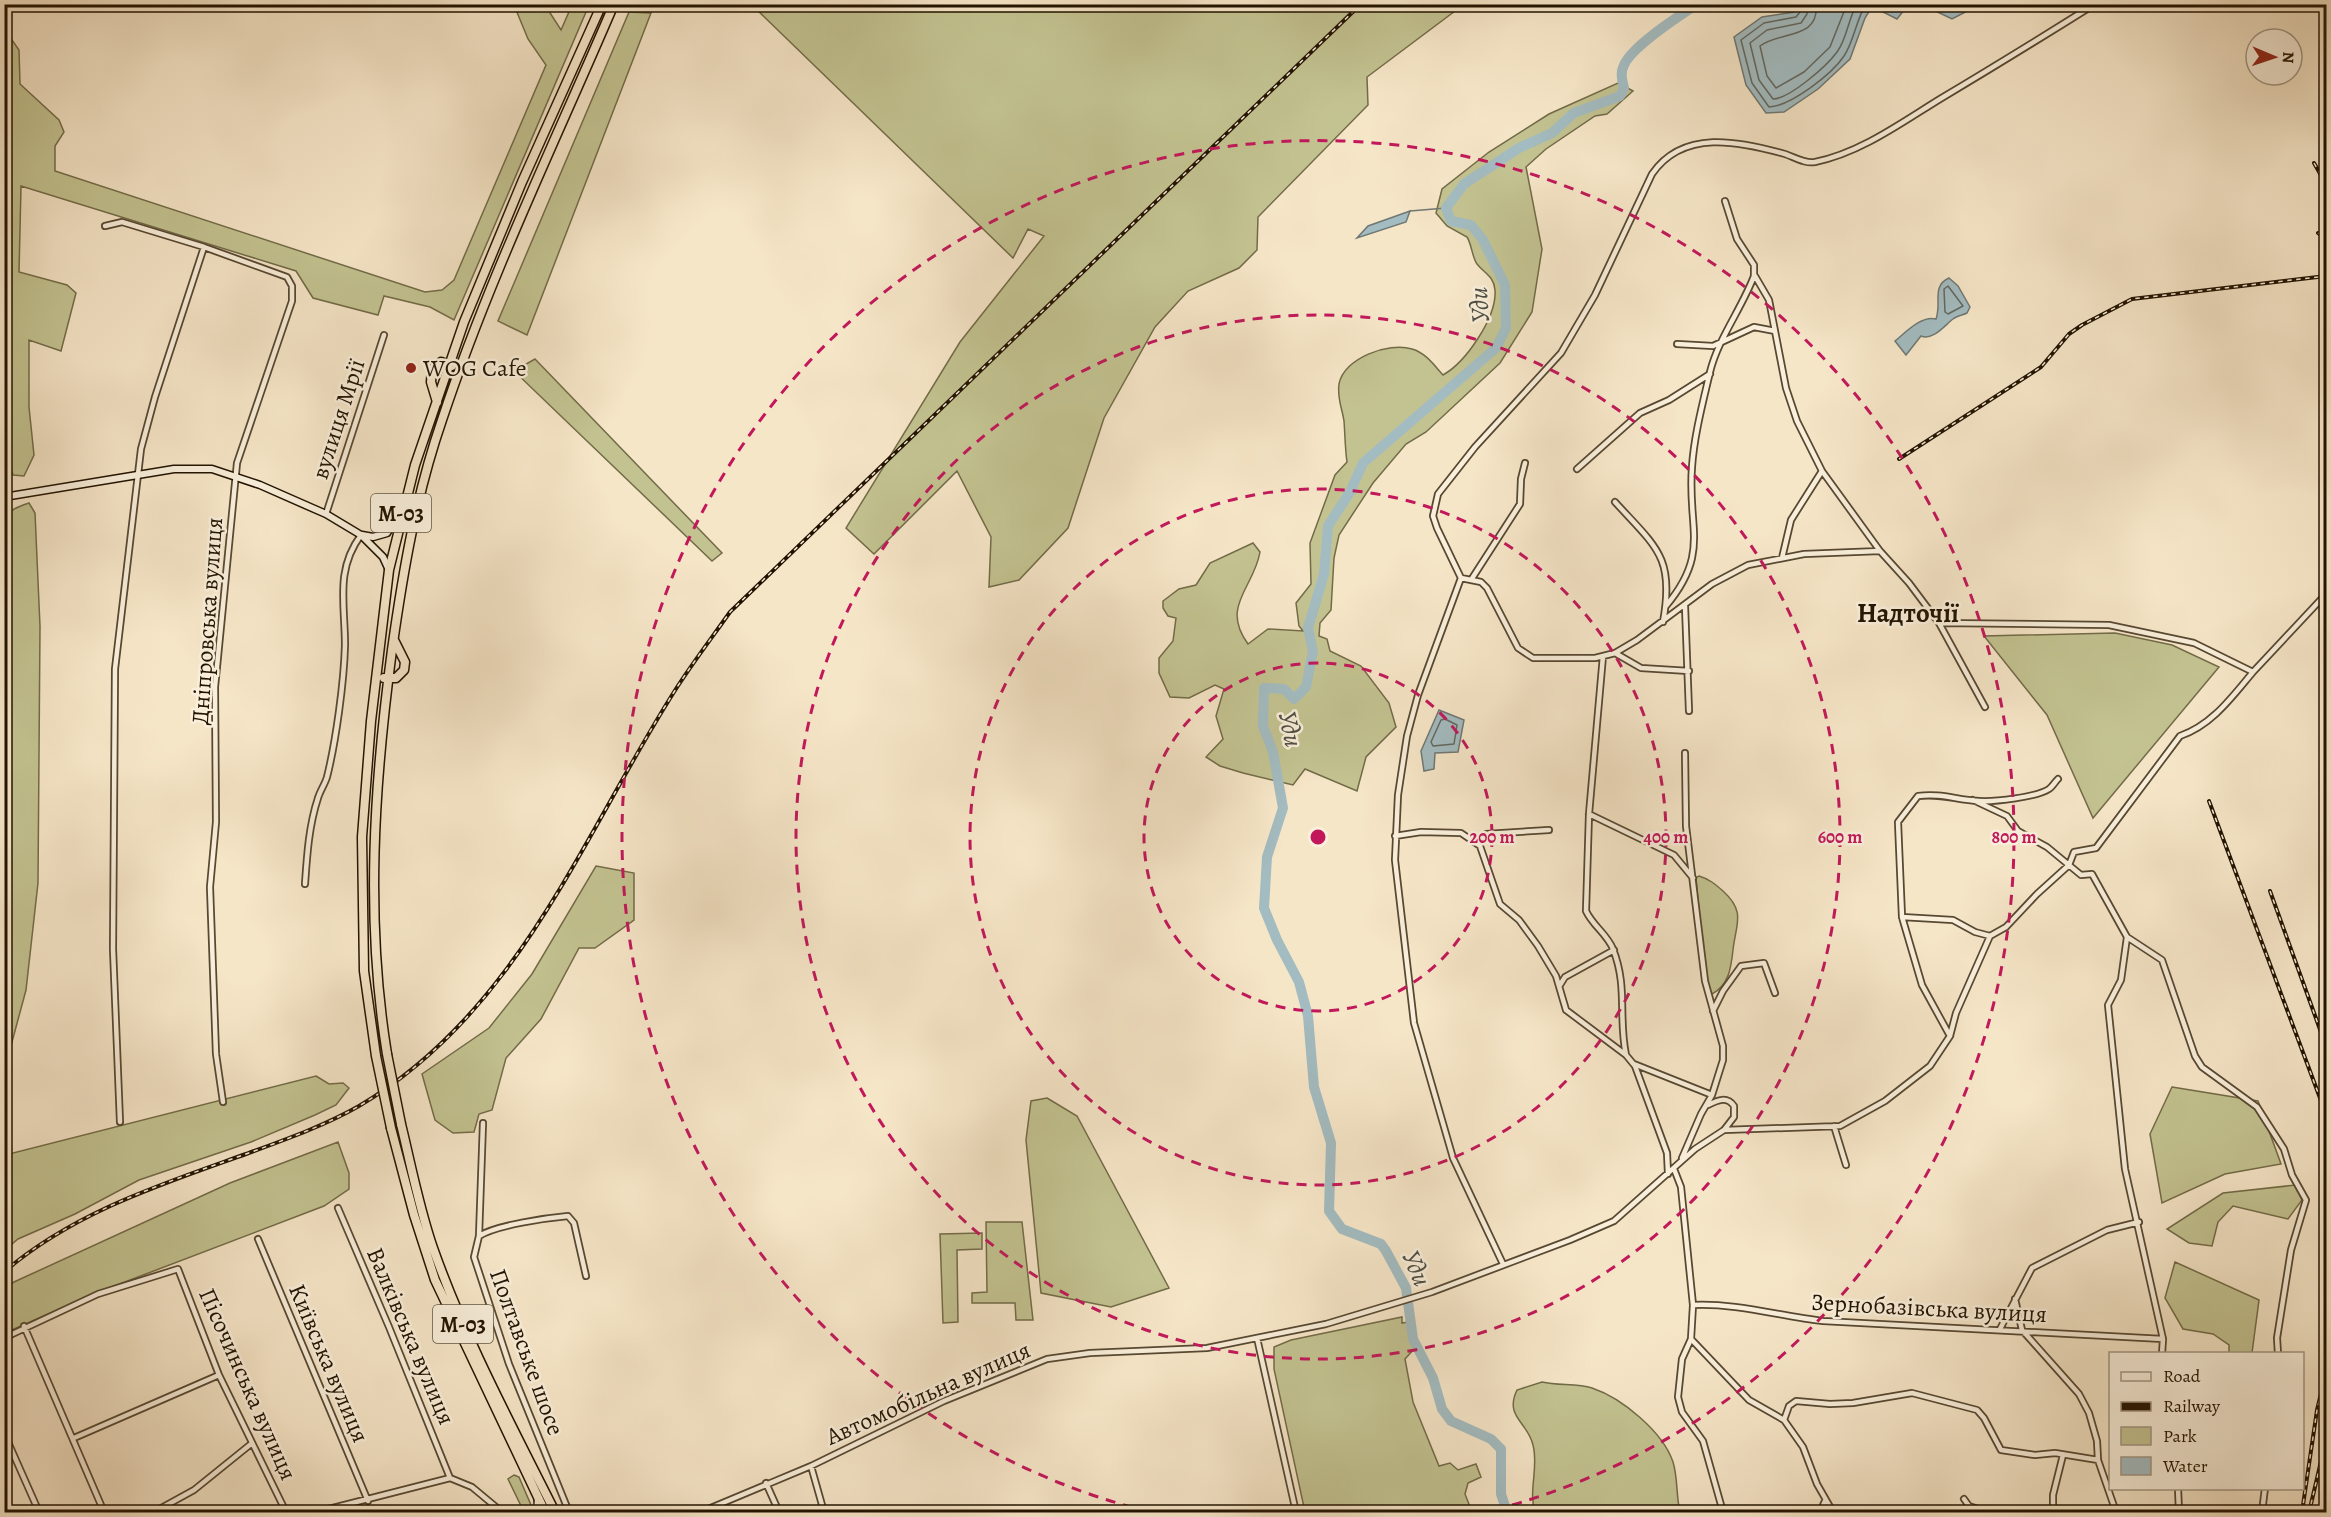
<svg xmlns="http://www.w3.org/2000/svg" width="2331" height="1517" viewBox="0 0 2331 1517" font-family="Alegreya,serif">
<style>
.green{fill:#c3c391;stroke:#726b48;stroke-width:1.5}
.water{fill:#a3bcc1;stroke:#6f7874;stroke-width:1.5}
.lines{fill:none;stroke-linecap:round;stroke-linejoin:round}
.shore{stroke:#626860;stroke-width:1.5}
.stream{stroke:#6f7874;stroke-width:1.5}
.river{stroke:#a3bcc1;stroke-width:10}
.street-casing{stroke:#574832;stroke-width:8}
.secondary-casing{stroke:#221300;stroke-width:9}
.highway-casing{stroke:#221300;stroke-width:11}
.street{stroke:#f9efdb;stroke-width:4.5}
.secondary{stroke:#f9efdb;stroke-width:6}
.highway{stroke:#f6e6c8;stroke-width:8}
.rail-casing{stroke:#221300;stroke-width:4}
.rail{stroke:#f9efdb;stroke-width:1.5;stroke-dasharray:4.5;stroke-linecap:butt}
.highway-bridge-casing{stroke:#221300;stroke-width:11;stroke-linecap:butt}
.highway-bridge{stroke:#f6e6c8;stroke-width:8}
.ring{fill:none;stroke:#c2185b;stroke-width:3;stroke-dasharray:10 8}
.poi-dot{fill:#8f2418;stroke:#f9efdb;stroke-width:2}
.labels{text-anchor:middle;stroke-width:5;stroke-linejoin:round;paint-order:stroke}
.shield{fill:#f9efdb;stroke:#625542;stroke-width:1.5}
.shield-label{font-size:22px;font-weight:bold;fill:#221300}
.poi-label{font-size:24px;fill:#221300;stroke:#f9efdb;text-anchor:start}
.street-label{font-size:24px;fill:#221300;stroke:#f9efdb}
.water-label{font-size:26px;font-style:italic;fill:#4f4e44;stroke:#f9efdb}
.quarter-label{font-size:27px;font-weight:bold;fill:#221300;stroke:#f9efdb}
.centre{fill:#c2185b;stroke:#f9efdb;stroke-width:3}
.ring-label{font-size:18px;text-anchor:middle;font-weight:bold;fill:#c2185b;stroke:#f9efdb;stroke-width:5;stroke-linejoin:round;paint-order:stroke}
</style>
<rect width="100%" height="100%" fill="#f6e6c8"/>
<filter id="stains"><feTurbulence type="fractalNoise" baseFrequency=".00333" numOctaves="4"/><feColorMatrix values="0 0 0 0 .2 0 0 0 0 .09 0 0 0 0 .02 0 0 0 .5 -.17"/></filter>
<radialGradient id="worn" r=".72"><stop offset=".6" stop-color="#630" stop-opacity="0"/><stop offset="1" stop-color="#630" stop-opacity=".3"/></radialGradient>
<path class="green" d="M514,5H545L561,30L572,5H589L454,320L430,307L384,296L378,315L313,298L296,271L21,186L19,272L67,285L76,293L61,351L29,340V407L34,455L24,476L13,475L4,449L5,30L19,50L20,84L59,120L64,132L55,146V171L425,292L442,290L454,280L546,65L528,39Z
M752,5H1463L1367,77L1368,105L1258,217L1257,250L1239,268L1188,291L1155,327L1104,418L1068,528L1019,580L989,587L991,537L957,471L874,554L846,528L960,342L1044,236L1028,229L1013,258Z
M629,12L651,13L527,335L498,321Z
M1618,83L1633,91L1607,114L1595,116L1546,149L1526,167L1542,249L1532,312L1500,363L1426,432L1406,444L1373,483L1339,535L1334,558L1331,610L1320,623L1319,636L1327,639L1330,651L1361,666L1389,703L1396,727L1366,757L1357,791L1305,769L1293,785L1243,773L1220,766L1206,757L1223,739L1216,716L1224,689L1215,685L1189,698L1170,697L1159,673V658L1173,641L1176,618L1168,616L1163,608V601L1179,589L1196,585L1210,563L1253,543L1260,552C1254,588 1220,606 1248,644L1268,629L1303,631L1299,626L1296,603L1311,584L1310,543L1335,475L1347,462C1345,448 1345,434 1344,421C1342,408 1337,398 1339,384C1344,358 1388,342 1412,349C1426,353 1434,365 1443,375C1466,362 1497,317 1495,290C1494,276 1484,273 1477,264C1472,257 1472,245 1467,237L1447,226L1436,213L1442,189L1489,152L1549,114Z
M535,359L722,553L712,561L514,371Z
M29,503L35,513L40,626L38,883L26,990L5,1068L4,522C8,510 17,507 29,503Z
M2115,633L2172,645L2219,667L2093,818L2047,715L1984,636Z
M596,866L634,873V920L595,948H579L541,1019L506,1058L492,1110L479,1114L474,1132L453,1133L435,1120L422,1074L489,1028L532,974Z
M1699,876C1709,879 1715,884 1723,891C1746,912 1736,923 1733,950C1731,968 1729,985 1712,994L1709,993L1705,977L1696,878Z
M316,1076L329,1084L343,1083L349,1088L336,1105L315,1115L251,1142L139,1180L75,1214L18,1239L5,1250V1155Z
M2172,1087L2258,1101L2281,1164L2225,1174L2162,1203L2150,1134Z
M1047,1098L1077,1116L1169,1288L1111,1307L1041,1293L1026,1140L1031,1101Z
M338,1142L349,1173V1189L324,1206L96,1293L5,1333V1289L14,1282L230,1183Z
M2296,1185L2302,1200L2288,1219L2233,1206L2218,1222L2212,1246L2189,1243L2167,1229L2223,1193Z
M986,1222H1022L1033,1320H1016L1015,1303H972V1293L987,1292Z
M982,1233V1249L957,1250L958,1322L943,1323L940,1234Z
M2175,1262L2259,1300L2252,1353H2229V1345L2213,1334L2183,1329L2165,1298Z
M1402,1317V1323L1408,1322L1415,1348L1405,1359L1413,1402L1439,1466L1450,1463L1458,1470L1476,1464L1481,1477L1468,1483L1465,1494L1472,1512H1305L1274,1369V1347L1291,1340Z
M1542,1382C1558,1386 1577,1383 1592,1388C1622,1398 1663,1432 1673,1462C1678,1478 1676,1496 1680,1512H1535C1528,1491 1539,1467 1533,1445C1528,1422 1504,1417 1517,1390Z
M514,1475L519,1477L534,1512H524L523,1510L508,1479Z"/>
<path class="water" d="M1793,5H1873L1865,18L1850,59L1818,89L1784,112L1766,113L1746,85L1734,37L1762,17L1794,12Z
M1882,5V4L1908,5L1897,19L1883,12Z
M1923,5H1979L1952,19Z
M1410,211L1406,222L1357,238L1368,226Z
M1949,278L1958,286L1970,307L1967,313C1963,315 1957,316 1953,319C1945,325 1933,341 1921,336L1906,355L1895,341C1906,332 1922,315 1936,319C1942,303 1931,286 1949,278Z
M1439,710L1464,720L1458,752L1435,753L1434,769L1424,771L1421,751Z"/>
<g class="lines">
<path class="shore" d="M1799,4L1800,12L1796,17L1764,23L1741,40L1752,83L1769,107C1791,106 1832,74 1844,56C1854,41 1856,20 1866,4
M1807,4V14L1801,23L1767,30L1750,43L1759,80L1773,99C1789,99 1827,66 1837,52C1847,39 1848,19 1857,4
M1816,4C1820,40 1779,31 1760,46L1767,76L1776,88L1804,72L1830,47L1847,4
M1948,286L1963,306L1948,314L1945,312L1944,289Z
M1445,719L1457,725L1454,744L1433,746L1431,742L1441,720Z"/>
<path class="stream" d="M1410,211L1446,208"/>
<path class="river" d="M1507,1512L1501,1494V1449L1491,1439L1451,1421L1442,1409L1433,1378L1413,1339L1406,1288L1386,1251L1381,1244L1342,1229L1329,1211L1331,1143L1314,1087L1308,1016L1299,982L1277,940L1264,908L1267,857L1283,808L1273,752L1263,726L1264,688L1284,689L1294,699L1306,687L1313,651L1308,628L1324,574L1328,526L1350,492L1363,463L1496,348L1506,328L1505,285L1483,240L1471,225L1451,221L1446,208L1464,184L1519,148L1552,133L1574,113L1620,96L1624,88C1622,79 1620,73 1624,65C1632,46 1679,16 1697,4"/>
<defs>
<path id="street" d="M105,226L122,222L204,247L155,397L141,449L115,669L113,949L120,1122
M204,247L287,277L292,286V301L237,463L215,687L216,822L210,887L216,1054L223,1102
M1755,276L1769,300L1786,388L1797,421L1822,471L1880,551
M1677,344L1713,346L1754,327L1775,331
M1577,469L1640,413L1669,400L1710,374
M1615,502C1656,547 1675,557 1663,622
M326,514L384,335
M1782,558L1791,520L1822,471
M1461,578L1481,582L1487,588L1518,648L1533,658H1595L1615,653L1637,640L1712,584L1748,565L1804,554L1880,551L1909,583L1939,623L1985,707
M1471,580L1520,504L1521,479L1525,463
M1666,606C1711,552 1687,528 1692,467C1694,436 1703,402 1710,372C1718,339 1742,308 1754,276V265L1737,239L1725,201
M1685,606L1689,711
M1939,623L2109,625L2194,643L2253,672L2326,594
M1615,653L1641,668L1689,671
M1603,656L1589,814L1586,911C1593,926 1607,934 1613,949C1628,987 1618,1016 1626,1055
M1973,800L2007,816L2018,831L2047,847L2081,875L2092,874L2127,937L2121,980L2108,1005L2125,1169L2163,1339L2162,1354
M1589,814L1674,855L1693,878
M1395,836L1421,832L1461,833L1480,846L1500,904L1519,920L1538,946L1556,976L1566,1010L1626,1055L1635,1066L1667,1153L1668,1174
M1474,842L1486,834L1549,830
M305,884C307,855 309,825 318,798C320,791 325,784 327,777C336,741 344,682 345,645C345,604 335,570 361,535
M1902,917L1953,920L1975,932L1990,936
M2127,937L2162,960L2195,1056L2202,1067L2257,1107L2284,1149L2292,1175L2306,1200L2291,1250L2277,1338L2278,1354
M1560,985L1565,977L1614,950
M1713,1011L1723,991L1741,966L1764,963L1775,993
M1950,1036L1922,985L1902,917L1898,822L1918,796C1942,793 1956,800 1979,801C1994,802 2037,797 2049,789C2052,787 2055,782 2058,779
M1634,1064L1712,1095
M483,1123L479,1236L474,1257L509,1364L569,1512
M1834,1126L1846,1165
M1724,1130L1840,1126L1885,1101L1930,1066L1950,1036L1956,1013L1990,936L2006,927L2037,894L2069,865L2074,852L2096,848L2180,736C2212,725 2232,697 2253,672
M1682,1158L1701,1114L1712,1095L1723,1060V1046L1705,981L1686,826L1685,753
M1674,1169L1681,1187L1693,1305L1691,1339L1682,1359L1678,1397L1682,1412L1703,1441L1723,1512
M338,1208L389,1327L450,1478
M479,1236C497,1225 546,1218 568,1216L574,1223L586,1276
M258,1239L368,1501
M1503,1264L1453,1158L1414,1023L1395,860L1398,795L1407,736L1418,695L1461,578L1437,528L1433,516L1438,494L1475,447L1561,353L1595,295L1652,174C1683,129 1739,141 1785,154C1794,157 1805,164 1815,162C1860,153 1901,123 1940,99C1992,68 2044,36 2095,4
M2015,1299L2022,1330L2079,1394L2089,1413L2097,1441L2098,1460L2116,1512
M1693,1305C1737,1303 1779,1316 1823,1321L2163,1339
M24,1326L104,1512
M2000,1329L2032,1268L2107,1230L2139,1222
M4,1338L98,1294L178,1269L219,1375L286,1512
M1257,1338L1296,1512
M1691,1339L1749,1400L1784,1420L1803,1447L1817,1484L1833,1512
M1784,1420L1789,1406L1796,1401L1830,1404L1853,1403L1912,1393L1977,1410L1984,1418L2001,1450L2035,1455L2055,1453L2098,1460
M4,1433L39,1512
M74,1438L219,1375
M811,1466L824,1512
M450,1478L472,1487L502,1512
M766,1483L779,1512
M2178,1488L2179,1512
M1964,1499L1969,1506L1988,1512
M537,1500V1512
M154,1512L194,1490L251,1444
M317,1512L450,1478
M701,1512L811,1466L944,1401L1047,1359L1090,1353L1207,1348L1326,1324L1432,1292L1570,1240L1614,1221L1695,1149L1724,1130L1734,1117V1106C1727,1096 1718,1100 1708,1105
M1820,1512L1825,1501
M2053,1512V1495L2063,1455
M2262,1512L2265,1488"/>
<path id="secondary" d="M4,497L174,469H212L260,485L326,514L361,535L383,557L389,570
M362,535L373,537L387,533L401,511"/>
<path id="highway" d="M437,402L431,382L432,369L441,362L452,366
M384,678H396L404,670L405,662L394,640
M387,1054C365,919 374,785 392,650C403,572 416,495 442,420C489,278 555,142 614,4
M376,1056L364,971L362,837L371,721L389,570L415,465L464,322L522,182L602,4
M401,1124C411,1165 419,1208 433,1248C465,1339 512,1426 555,1512
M391,1128L414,1215L435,1280L545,1512"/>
</defs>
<use href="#street" class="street-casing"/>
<use href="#secondary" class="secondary-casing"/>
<use href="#highway" class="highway-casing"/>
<use href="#street" class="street"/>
<use href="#secondary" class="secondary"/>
<use href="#highway" class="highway"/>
<defs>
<path id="rail" d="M2314,163L2326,184
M2318,233L2326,239
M1899,459L2041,367L2069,334L2082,325L2132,299L2326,276
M2209,801L2326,1114
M2270,891L2326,1046
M4,1272C74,1212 162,1184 246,1154C284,1140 324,1126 359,1106C517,1013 581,839 674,692C691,665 711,639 730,612L1361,4
M2311,1504L2326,1440
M2302,1512L2317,1410L2326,1373"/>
</defs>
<use href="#rail" class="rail-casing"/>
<use href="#rail" class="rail"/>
<defs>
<path id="highway-bridge" d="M387,1054L401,1124
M376,1056L391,1128"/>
</defs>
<use href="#highway-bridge" class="highway-bridge-casing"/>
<use href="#highway-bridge" class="highway-bridge"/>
</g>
<g class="ring">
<circle cx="1318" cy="837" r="174"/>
<circle cx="1318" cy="837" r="348"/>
<circle cx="1318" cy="837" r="522"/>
<path d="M1150 1512A696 696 0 1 1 1486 1512"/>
</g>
<circle class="poi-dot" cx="411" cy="368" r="6"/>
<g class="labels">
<g class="shield">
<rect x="371" y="494" width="60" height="38" rx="4.5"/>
<rect x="433" y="1305" width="60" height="38" rx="4.5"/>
</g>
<g class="shield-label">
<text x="401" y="521">М-03</text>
<text x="463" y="1332">М-03</text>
</g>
<g class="poi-label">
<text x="423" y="376">WOG Cafe</text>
</g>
<g class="street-label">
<text transform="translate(338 419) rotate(-72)" y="8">вулиця Мрії</text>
<text transform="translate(207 621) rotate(-86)" y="8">Дніпровська вулиця</text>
<text transform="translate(1929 1308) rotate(3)" y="8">Зернобазівська вулиця</text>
<text transform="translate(411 1336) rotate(67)" y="8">Валківська вулиця</text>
<text transform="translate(527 1352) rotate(70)" y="8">Полтавське шосе</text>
<text transform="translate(329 1363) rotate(67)" y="8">Київська вулиця</text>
<text transform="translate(248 1384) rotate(66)" y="8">Пісочинська вулиця</text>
<text transform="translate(928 1393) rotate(-24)" y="8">Автомобільна вулиця</text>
</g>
<g class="water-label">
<text transform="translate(1479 305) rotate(-94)" y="9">Уди</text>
<text transform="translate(1291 729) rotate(78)" y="9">Уди</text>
<text transform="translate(1417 1268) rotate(67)" y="9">Уди</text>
</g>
<g class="quarter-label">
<text x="1908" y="622">Надточії</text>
</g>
</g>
<circle cx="1318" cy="837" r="9" class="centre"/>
<g class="ring-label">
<text x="1492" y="843">200 m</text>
<text x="1666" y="843">400 m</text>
<text x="1840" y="843">600 m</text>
<text x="2014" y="843">800 m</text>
</g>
<rect width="2331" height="1517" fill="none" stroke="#f6e6c8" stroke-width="24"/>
<rect x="6" y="6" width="2319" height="1505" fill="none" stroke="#221300" stroke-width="3"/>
<rect x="12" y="12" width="2307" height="1493" fill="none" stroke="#221300" stroke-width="1.5"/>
<rect x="2109" y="1352" width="195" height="138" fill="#f9efdb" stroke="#a39783" stroke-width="1.5"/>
<rect x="2121" y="1372" width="30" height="9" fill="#f9efdb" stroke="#a39783" stroke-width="1.5"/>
<text x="2163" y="1382" font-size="18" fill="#221300">Road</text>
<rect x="2121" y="1402" width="30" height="9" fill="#221300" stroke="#a39783" stroke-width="1.5"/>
<text x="2163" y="1412" font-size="18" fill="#221300">Railway</text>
<rect x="2121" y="1427" width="30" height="18" fill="#c3c391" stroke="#a39783" stroke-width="1.5"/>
<text x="2163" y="1442" font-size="18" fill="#221300">Park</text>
<rect x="2121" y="1457" width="30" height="18" fill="#a3bcc1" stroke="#a39783" stroke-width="1.5"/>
<text x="2163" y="1472" font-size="18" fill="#221300">Water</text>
<g transform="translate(2274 57) rotate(92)"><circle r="28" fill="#f9efdb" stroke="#a39783" stroke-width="1.5"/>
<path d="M0-4.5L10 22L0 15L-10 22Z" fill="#8f2418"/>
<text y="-9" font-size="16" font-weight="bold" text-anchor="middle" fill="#221300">N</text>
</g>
<rect width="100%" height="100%" filter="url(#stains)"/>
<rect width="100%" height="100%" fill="url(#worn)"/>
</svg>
